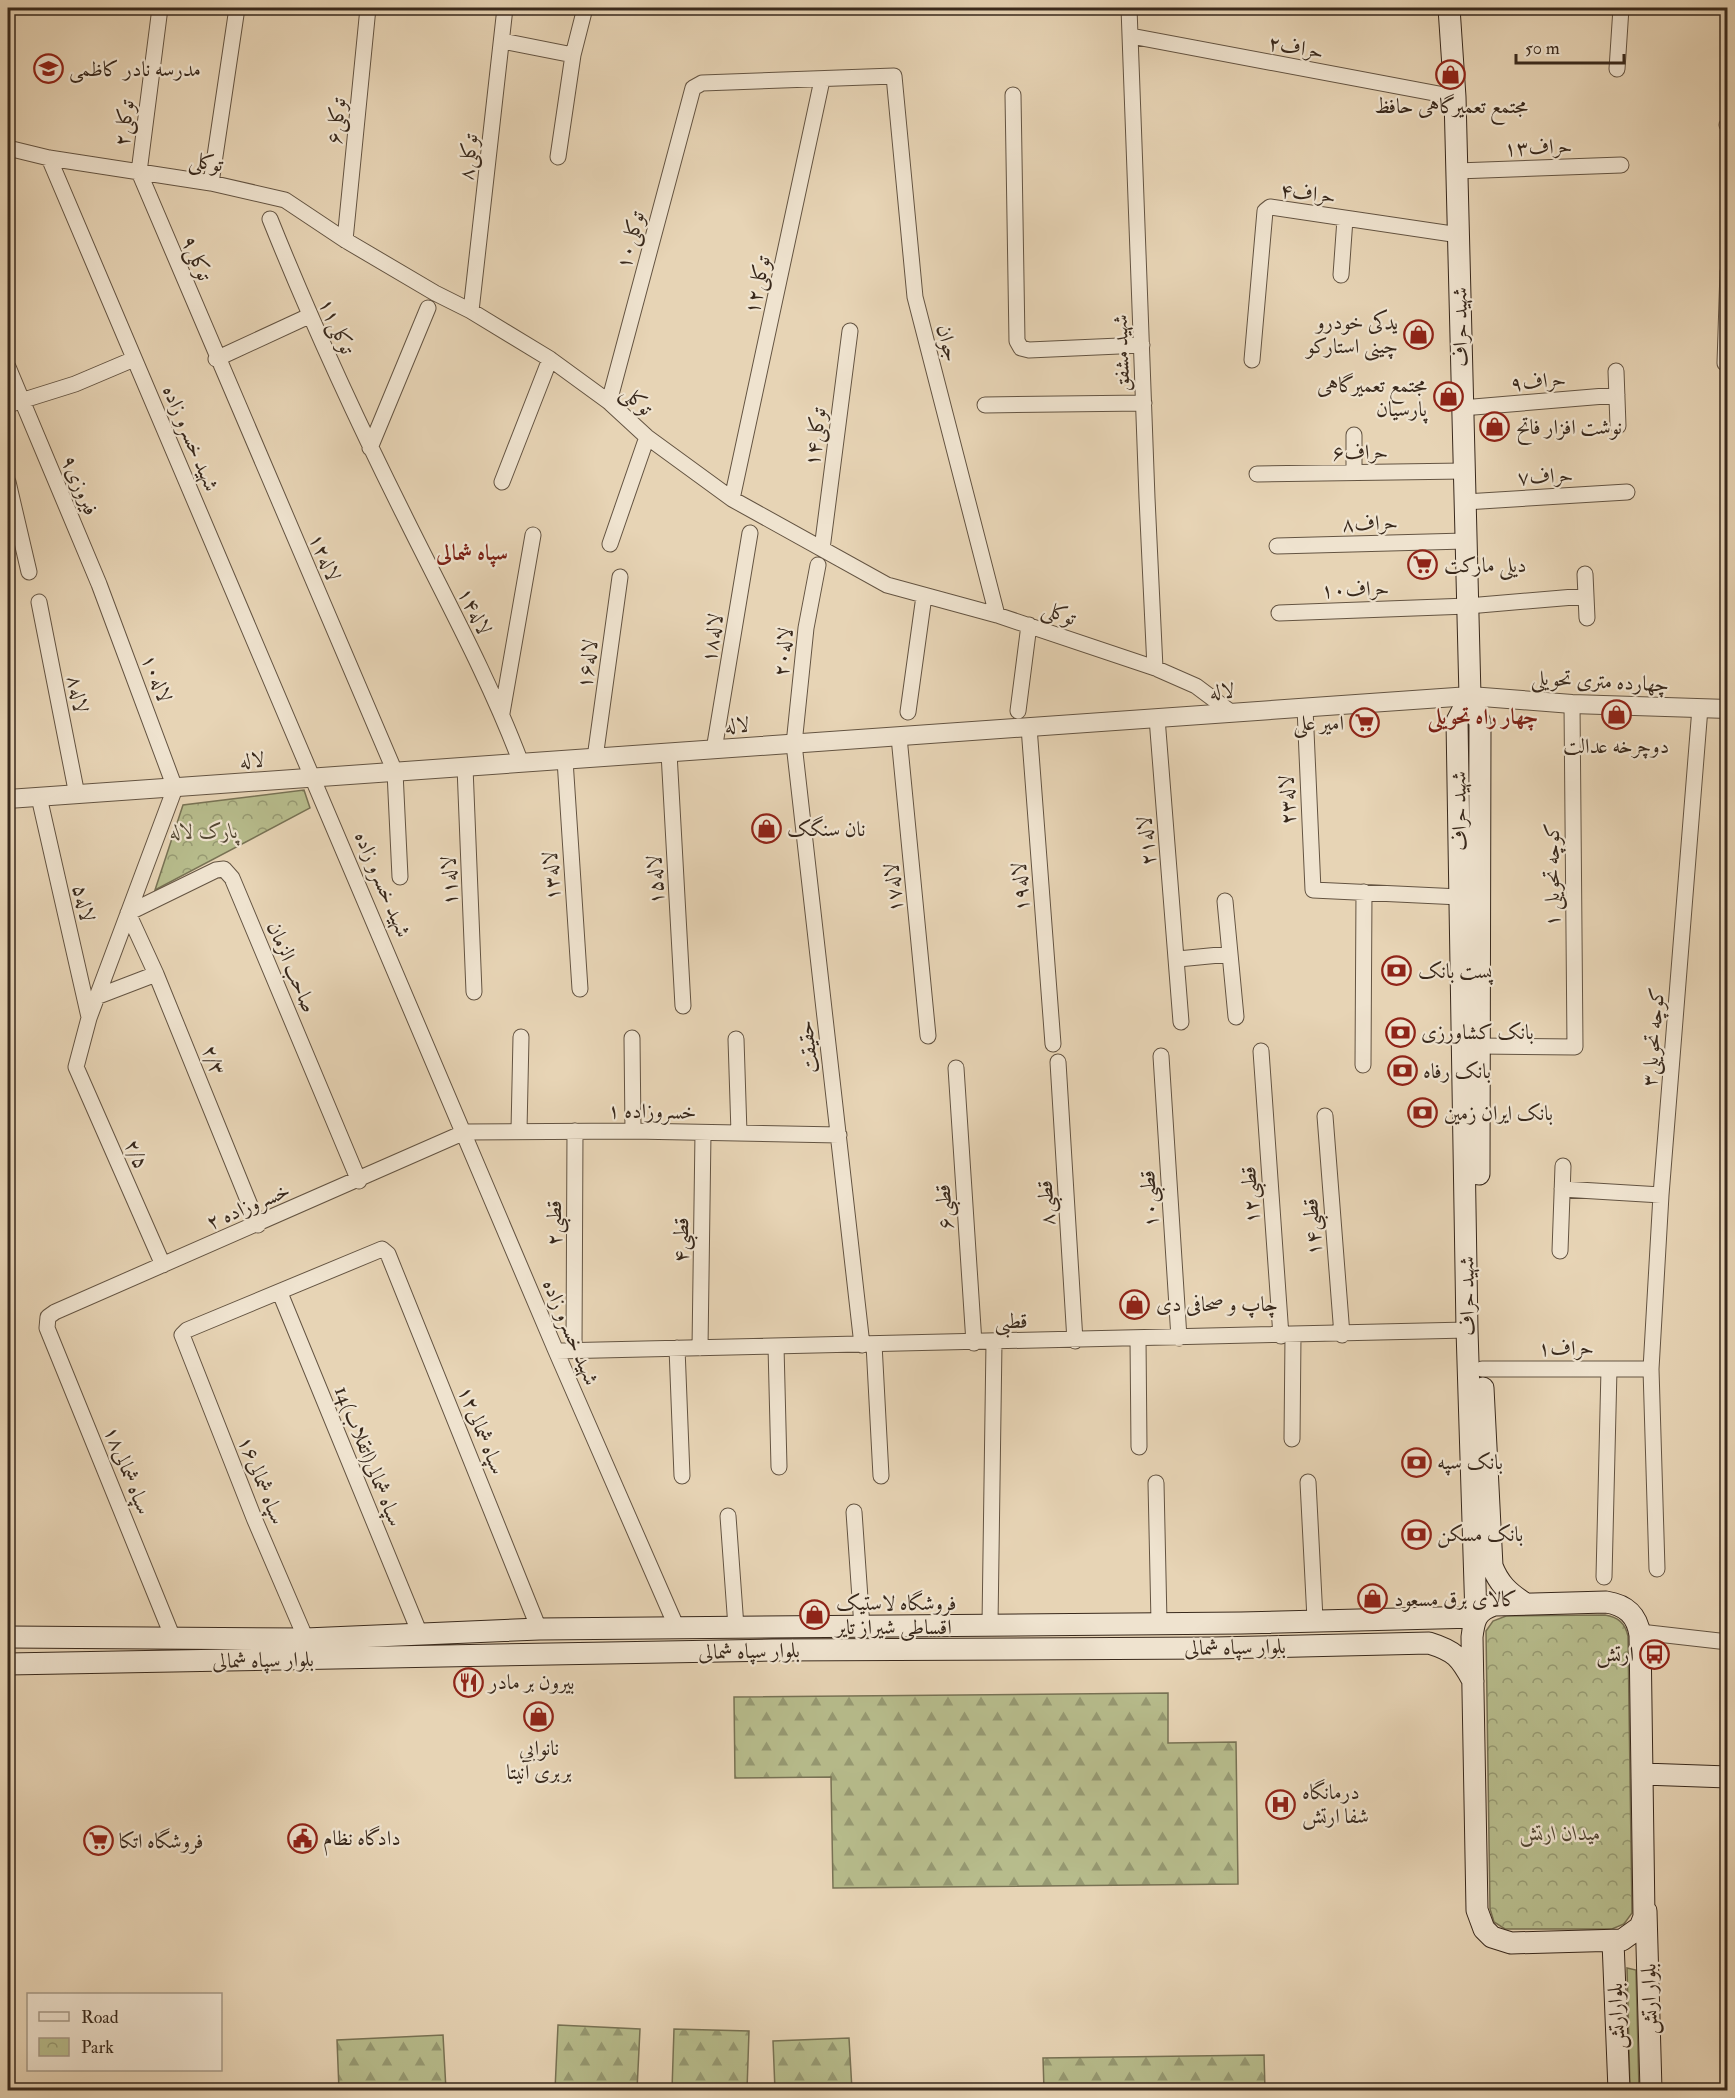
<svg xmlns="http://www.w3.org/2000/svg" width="1735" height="2098" viewBox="0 0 1735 2098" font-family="'IM FELL Double Pica',Amiri,serif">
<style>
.green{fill:#b7bc8c;stroke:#787254;stroke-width:1.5}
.forest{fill:url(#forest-firs);stroke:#787254;stroke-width:1.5}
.park{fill:url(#park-crowns);stroke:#787254;stroke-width:1.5}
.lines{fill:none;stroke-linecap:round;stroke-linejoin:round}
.minor-casing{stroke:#645442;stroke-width:17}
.tertiary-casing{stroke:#645442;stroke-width:20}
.secondary-casing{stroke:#39291c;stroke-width:23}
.minor{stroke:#efe3cf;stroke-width:15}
.tertiary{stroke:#efe3cf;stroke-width:18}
.secondary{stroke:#efe3cf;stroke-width:21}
.labels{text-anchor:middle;stroke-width:4.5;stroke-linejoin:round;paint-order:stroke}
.street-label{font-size:21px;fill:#39291c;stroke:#efe3cf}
.poi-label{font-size:21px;fill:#39291c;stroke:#efe3cf;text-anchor:start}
.park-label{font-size:21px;font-style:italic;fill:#524632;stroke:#efe3cf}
.neighbourhood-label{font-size:22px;font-weight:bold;fill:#7a1f14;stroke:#efe3cf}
</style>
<defs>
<pattern id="forest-firs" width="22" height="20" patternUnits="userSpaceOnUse" patternTransform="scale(1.5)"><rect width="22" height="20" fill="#b7bc8c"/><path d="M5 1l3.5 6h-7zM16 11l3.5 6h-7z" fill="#969972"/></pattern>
<pattern id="park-crowns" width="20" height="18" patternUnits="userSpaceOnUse" patternTransform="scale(1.5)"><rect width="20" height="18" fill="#b7bc8c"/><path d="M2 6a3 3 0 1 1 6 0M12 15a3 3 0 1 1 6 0" fill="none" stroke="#969972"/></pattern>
</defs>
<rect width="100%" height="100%" fill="#e7d4b5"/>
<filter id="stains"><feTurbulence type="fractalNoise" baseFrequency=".00333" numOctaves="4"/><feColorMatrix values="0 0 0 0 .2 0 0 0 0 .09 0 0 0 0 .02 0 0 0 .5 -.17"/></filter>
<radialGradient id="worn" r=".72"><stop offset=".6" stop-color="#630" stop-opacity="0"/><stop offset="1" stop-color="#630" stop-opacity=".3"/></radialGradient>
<path class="green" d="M1627,1968L1636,1970L1639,2090H1630Z"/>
<path class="forest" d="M1168,1693V1743L1236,1742L1238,1884L833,1888L831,1777L735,1778L734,1697Z
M558,2025L640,2029L637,2090H555Z
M674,2029L749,2031L747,2090H672Z
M443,2035L446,2090H339L337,2040Z
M849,2038L852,2090H775L773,2041Z
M1264,2055L1265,2090H1044L1043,2058Z"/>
<path class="park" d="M304,790L310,808L155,890L183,805Z
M1605,1615C1618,1617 1625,1623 1628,1636L1632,1913L1624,1924L1612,1929H1505L1494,1922L1490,1909L1486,1631L1493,1621L1506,1616Z"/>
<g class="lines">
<defs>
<path id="minor" d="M160,8L139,172L395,772L400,877
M1129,8L1147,498L1155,668
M1131,36L1455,97
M502,41L573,55
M1617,69L1621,8
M1013,95L1017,341L1021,348L1029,350L1142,345
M1727,125H1728
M8,148L49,158L211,183L285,200L345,240L435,293L471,311L550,359L609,402L647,437L732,499L887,585L997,615L1155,668L1196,686L1232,713
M558,157L573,55L585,8
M49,158L556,1351L677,1628
M1457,171L1621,165
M211,183L237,8
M270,219C311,321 356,419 405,517C445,598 489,678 521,763
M345,240L368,8
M1728,271L1725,363L1728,364
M1341,275L1345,219
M471,311L505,8
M216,359L309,316
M1252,360L1265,211L1270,207L1459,235
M8,367L99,584L175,788L89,1018L76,1067L163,1265
M1616,371L1618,426
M609,402L693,88L702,83L894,76L915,297L997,615
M8,405L75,384L134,359
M985,405L1144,403
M1462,408L1617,395
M1354,435V473
M370,448L428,308
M1257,474L1464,471
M8,482L29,572
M502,482L550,359
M732,499L822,80
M1465,502L1627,492
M610,544L647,437
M1277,546L1465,541
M822,549L850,331
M818,565L806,628L794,744L862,1345
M1585,574L1587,618
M39,602L77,795
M1279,613L1468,606L1586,596
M1305,708L1313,890L1460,897
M1018,711L1029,625
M908,712L924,596
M502,713L533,535
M1157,718L1181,1022
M1029,727L1053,1044
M899,737L928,1036
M714,750L750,533
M669,753L683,1006
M595,758L620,577
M565,760L580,989
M465,767L474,992
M39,797L89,1017
M1225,901L1236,1017
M128,913L216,870L224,869L232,878L359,1181
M128,913L156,974L258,1225
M1178,959L1230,954
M96,997L156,974
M632,1038L633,1131
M736,1039L739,1133
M1478,1046L1575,1047L1572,704
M1261,1051L1281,1336
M1161,1056L1179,1338
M1058,1062L1075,1341
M1363,1065L1364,892
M956,1068L974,1343
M1325,1116L1342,1335
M519,1130L521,1037
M1562,1189L1661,1195
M1560,1251L1563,1166
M280,1293L420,1634
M1138,1339L1139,1447
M874,1344L881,1476
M776,1346L779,1467
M677,1348L682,1476
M700,1348L703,1133
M574,1350L575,1131
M556,1351L1467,1330
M1482,1369H1651
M1292,1439L1293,1336
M1308,1482L1315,1619
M1156,1483L1159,1622
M854,1512L862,1627
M728,1516L736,1627
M1657,1569L1651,1369L1661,1195L1700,708
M1604,1577L1609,1369
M990,1625L994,1342
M1640,1632L1728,1642
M173,1638L47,1328L48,1317L55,1312L465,1132L633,1131L839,1135
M306,1639L254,1518L182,1335L187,1330L382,1249L388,1254L539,1629"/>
<path id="tertiary" d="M8,799L1470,696L1572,704L1728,709"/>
<path id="secondary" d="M1470,696L1480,723L1479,1174
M1483,1388L1492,1566C1499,1584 1508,1592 1524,1603
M1606,1602C1626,1605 1637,1615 1640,1635L1644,1917L1640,1927L1622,1940L1511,1943L1492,1937L1484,1929L1477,1910L1472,1637C1474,1620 1476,1611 1494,1605Z
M8,1637L306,1639L539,1629L1241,1623L1476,1617L1467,1330L1457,721L1470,696L1455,97L1449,8
M8,1664L773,1650L1214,1648L1429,1643C1455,1651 1460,1657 1473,1681
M1643,1774L1728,1777
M1646,1911L1651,2090
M1613,1942L1619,2090"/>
</defs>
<use href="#minor" class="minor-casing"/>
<use href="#tertiary" class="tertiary-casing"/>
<use href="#secondary" class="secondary-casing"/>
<use href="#minor" class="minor"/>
<use href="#tertiary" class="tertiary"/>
<use href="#secondary" class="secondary"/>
</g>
<defs>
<symbol id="school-ring" viewBox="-11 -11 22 22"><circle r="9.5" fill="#efe3cf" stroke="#8f2418" stroke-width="1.5"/><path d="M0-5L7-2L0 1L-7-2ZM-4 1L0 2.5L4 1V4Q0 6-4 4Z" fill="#8f2418"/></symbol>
<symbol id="shop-ring" viewBox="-11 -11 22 22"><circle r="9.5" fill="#efe3cf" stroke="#8f2418" stroke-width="1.5"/><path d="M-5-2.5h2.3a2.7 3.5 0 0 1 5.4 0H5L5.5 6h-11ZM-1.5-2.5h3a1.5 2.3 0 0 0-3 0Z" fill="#8f2418"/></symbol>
<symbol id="supermarket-ring" viewBox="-11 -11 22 22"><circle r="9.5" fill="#efe3cf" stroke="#8f2418" stroke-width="1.5"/><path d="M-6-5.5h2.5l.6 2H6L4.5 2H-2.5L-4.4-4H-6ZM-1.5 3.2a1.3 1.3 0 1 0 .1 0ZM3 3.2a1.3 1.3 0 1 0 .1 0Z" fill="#8f2418"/></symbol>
<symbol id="bank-ring" viewBox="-11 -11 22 22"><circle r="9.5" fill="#efe3cf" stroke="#8f2418" stroke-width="1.5"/><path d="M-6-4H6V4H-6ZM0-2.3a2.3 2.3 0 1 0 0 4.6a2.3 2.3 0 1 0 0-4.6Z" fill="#8f2418"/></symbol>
<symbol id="bus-ring" viewBox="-11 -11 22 22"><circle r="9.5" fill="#efe3cf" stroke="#8f2418" stroke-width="1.5"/><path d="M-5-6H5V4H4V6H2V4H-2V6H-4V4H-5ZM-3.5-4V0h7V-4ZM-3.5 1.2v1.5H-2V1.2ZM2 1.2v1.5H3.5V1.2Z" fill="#8f2418"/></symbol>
<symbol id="restaurant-ring" viewBox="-11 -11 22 22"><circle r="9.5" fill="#efe3cf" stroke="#8f2418" stroke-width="1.5"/><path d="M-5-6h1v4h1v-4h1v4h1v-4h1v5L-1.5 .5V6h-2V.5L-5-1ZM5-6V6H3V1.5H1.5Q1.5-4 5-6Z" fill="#8f2418"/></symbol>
<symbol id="hospital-ring" viewBox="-11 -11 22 22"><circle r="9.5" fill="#efe3cf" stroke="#8f2418" stroke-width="1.5"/><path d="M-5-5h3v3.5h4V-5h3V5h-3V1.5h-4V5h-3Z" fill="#8f2418"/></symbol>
<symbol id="civic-ring" viewBox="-11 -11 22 22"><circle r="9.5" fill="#efe3cf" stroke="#8f2418" stroke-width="1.5"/><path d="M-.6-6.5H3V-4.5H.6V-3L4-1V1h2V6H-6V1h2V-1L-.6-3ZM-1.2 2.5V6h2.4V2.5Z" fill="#8f2418"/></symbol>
</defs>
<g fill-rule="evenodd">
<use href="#school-ring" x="32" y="52" width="33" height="33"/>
<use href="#shop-ring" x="1434" y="58" width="33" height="33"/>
<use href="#shop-ring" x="1402" y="318" width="33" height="33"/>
<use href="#shop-ring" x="1432" y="380" width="33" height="33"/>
<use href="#shop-ring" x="1478" y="410" width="33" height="33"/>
<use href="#supermarket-ring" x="1406" y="548" width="33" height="33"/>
<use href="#shop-ring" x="1600" y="698" width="33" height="33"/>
<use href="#supermarket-ring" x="1348" y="706" width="33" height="33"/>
<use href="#shop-ring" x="750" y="812" width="33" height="33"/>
<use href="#bank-ring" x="1380" y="954" width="33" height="33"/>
<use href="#bank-ring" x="1384" y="1016" width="33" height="33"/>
<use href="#bank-ring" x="1386" y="1054" width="33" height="33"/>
<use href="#bank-ring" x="1406" y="1096" width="33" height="33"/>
<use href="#shop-ring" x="1118" y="1288" width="33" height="33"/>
<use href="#bank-ring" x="1400" y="1446" width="33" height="33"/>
<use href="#bank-ring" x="1400" y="1518" width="33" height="33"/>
<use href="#shop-ring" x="1356" y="1582" width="33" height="33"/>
<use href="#shop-ring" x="798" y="1598" width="33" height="33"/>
<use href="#bus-ring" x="1638" y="1638" width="33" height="33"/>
<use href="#restaurant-ring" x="452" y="1666" width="33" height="33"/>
<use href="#shop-ring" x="522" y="1700" width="33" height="33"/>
<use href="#hospital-ring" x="1264" y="1788" width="33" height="33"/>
<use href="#civic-ring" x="286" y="1822" width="33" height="33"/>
<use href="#supermarket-ring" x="82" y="1824" width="33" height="33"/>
</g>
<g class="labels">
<g class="street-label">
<text transform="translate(1296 47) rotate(10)" y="7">حراف۲</text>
<text transform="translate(336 121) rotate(-84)" y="7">توکلی۶</text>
<text transform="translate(124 123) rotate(-83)" y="7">توکلی۲</text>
<text transform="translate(1538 147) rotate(-2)" y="7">حراف۱۳</text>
<text transform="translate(468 157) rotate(-84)" y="7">توکلی۸</text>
<text transform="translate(206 162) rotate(9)" y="7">توکلی</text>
<text transform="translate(1308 193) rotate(7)" y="7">حراف۴</text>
<text transform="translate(630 240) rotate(-75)" y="7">۱۰توکلی</text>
<text transform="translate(197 258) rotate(67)" y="7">توکلی۹</text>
<text transform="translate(757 285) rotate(-78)" y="7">توکلی۱۲</text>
<text transform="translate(337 326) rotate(66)" y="7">توکلی۱۱</text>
<text transform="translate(1460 327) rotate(-91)" y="7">شهید حراف</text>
<text transform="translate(948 343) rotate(76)" y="7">جوان</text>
<text transform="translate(1121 353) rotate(-92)" y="7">شهید مشفق</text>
<text transform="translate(1538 381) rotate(-5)" y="7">حراف۹</text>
<text transform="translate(637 400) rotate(41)" y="7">توکلی</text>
<text transform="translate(815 437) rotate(-83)" y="7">توکلی۱۴</text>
<text transform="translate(191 438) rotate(67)" y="7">شهید خسرو زاده</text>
<text transform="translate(1360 452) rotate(-1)" y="7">حراف۶</text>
<text transform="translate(1545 476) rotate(-3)" y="7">حراف۷</text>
<text transform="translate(80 485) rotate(67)" y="7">فیروزی۹</text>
<text transform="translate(1370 523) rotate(-2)" y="7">حراف۸</text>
<text transform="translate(325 557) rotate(67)" y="7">لاله۱۲</text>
<text transform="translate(1355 589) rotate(-2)" y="7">حراف۱۰</text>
<text transform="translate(475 611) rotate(64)" y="7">لاله۱۴</text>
<text transform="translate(1059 613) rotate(19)" y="7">توکلی</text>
<text transform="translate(712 638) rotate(-81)" y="7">لاله۱۸</text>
<text transform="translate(783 652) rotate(-84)" y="7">لاله۲۰</text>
<text transform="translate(587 664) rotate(-82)" y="7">لاله۱۶</text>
<text transform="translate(157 678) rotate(69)" y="7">لاله۱۰</text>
<text transform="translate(1600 681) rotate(3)" y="7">چهارده متری تحویلی</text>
<text transform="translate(1222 691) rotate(-4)" y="7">لاله</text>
<text transform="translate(78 694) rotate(79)" y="7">لاله۸</text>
<text transform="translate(737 725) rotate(-4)" y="7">لاله</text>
<text transform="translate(252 760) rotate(-4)" y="7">لاله</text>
<text transform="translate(1287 800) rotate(-92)" y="7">لاله۲۳</text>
<text transform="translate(1459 811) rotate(-91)" y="7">شهید حراف</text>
<text transform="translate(1146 841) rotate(-95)" y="7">لاله۲۱</text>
<text transform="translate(1552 875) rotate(-90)" y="7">کوچه تحویلی ۱</text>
<text transform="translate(551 876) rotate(-94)" y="7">لاله۱۳</text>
<text transform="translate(655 880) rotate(-93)" y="7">لاله۱۵</text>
<text transform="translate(449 881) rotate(-92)" y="7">لاله۱۱</text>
<text transform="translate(383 884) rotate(67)" y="7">شهید خسرو زاده</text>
<text transform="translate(1020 887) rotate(-94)" y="7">لاله۱۹</text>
<text transform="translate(893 888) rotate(-95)" y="7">لاله۱۷</text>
<text transform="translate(84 903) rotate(77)" y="7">لاله۵</text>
<text transform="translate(292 967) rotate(67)" y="7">صاحب الزمان</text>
<text transform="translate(1653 1037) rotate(-85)" y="7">کوچه تحویلی۳</text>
<text transform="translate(808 1047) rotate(-97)" y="7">حقیقت</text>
<text transform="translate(214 1060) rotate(68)" y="7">۲/۳</text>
<text transform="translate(652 1111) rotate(1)" y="7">خسروزاده ۱</text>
<text transform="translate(137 1154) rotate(66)" y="7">۲/۵</text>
<text transform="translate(1250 1195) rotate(-94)" y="7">قطبی۱۲</text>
<text transform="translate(1149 1199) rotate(-94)" y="7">قطبی۱۰</text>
<text transform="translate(1046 1203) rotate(-94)" y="7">قطبی۸</text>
<text transform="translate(248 1206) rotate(-23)" y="7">خسروزاده ۲</text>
<text transform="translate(944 1207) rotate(-94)" y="7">قطبی۶</text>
<text transform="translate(554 1223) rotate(-90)" y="7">قطبی۲</text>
<text transform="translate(1312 1227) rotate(-94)" y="7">قطبی۱۴</text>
<text transform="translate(681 1240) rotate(-89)" y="7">قطبی۴</text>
<text transform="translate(1467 1296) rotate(-91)" y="7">شهید حراف</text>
<text transform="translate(1011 1321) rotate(-1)" y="7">قطبی</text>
<text transform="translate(571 1332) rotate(67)" y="7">شهید خسرو زاده</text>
<text x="1566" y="1355">حراف۱</text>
<text transform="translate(482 1430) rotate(68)" y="7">سپاه شمالی۱۲</text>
<text transform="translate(369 1456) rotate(68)" y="7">14سپاه شمالی(اتقلاب)</text>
<text transform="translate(128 1470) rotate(68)" y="7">سپاه شمالی۱۸</text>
<text transform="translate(262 1480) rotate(68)" y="7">سپاه شمالی۱۶</text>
<text transform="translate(1235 1647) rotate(-1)" y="7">بلوار سپاه شمالی</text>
<text transform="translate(749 1651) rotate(-1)" y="7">بلوار سپاه شمالی</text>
<text transform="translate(263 1660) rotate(-1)" y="7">بلوار سپاه شمالی</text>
<text transform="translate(1649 1999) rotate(-91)" y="7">بلوار ارتش</text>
<text transform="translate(1616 2016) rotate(-92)" y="7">بلوارارتش</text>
</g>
<g class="poi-label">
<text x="69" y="76">مدرسه نادر کاظمی</text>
<text x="1451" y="113" text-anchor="middle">مجتمع تعمیرگاهی حافظ</text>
<text x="1398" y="329" text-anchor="end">یدکی خودرو<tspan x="1398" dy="24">چینی استارکو</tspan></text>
<text x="1427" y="392" text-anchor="end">مجتمع تعمیرگاهی<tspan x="1427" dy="24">پارسیان</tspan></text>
<text x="1516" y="434">نوشت افزار فاتح</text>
<text x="1444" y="572">دیلی مارکت</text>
<text x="1344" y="730" text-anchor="end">امیر علی</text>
<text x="1616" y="753" text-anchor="middle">دوچرخه عدالت</text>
<text x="787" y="836">نان سنگک</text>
<text x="1418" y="978">پست بانک</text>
<text x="1421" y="1039">بانک کشاورزی</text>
<text x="1423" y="1078">بانک رفاه</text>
<text x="1444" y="1120">بانک ایران زمین</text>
<text x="1156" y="1311">چاپ و صحافی دی</text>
<text x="1437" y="1469">بانک سپه</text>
<text x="1437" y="1541">بانک مسکن</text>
<text x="1394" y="1606">کالای برق مسعود</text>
<text x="836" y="1610">فروشگاه لاستیک<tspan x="836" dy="24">اقساطی شیراز تایر</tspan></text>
<text x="1634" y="1661" text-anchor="end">ارتش</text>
<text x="489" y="1689">بیرون بر مادر</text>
<text x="539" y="1755" text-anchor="middle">نانوایی<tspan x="539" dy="24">بربری آنیتا</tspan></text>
<text x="1302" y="1799">درمانگاه<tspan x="1302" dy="24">شفا ارتش</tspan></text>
<text x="323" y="1845">دادگاه نظام</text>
<text x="119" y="1848">فروشگاه اتکا</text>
</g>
<g class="park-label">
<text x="204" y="838">پارک لاله</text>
<text x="1560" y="1840">میدان ارتش</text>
</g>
<g class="neighbourhood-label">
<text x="472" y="560">سپاه شمالی</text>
<text x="1483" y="724">چهار راه تحویلی</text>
</g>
</g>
<rect width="1735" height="2098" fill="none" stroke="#e7d4b5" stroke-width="30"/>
<rect x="9" y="9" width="1717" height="2080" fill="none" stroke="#39291c" stroke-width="3"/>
<rect x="15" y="15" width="1705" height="2068" fill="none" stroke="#39291c" stroke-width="1.5"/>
<rect x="27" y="1993" width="195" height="78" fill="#efe3cf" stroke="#a69987" stroke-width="1.5"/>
<rect x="39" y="2012" width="30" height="9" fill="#efe3cf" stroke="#a69987" stroke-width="1.5"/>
<text x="81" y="2023" font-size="18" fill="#39291c">Road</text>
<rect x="39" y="2038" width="30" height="18" fill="url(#park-crowns)" stroke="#a69987" stroke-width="1.5"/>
<text x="81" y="2053" font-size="18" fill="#39291c">Park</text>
<path d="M1516 54v9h108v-9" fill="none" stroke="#39291c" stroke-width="3"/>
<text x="1525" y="54" font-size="18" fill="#39291c" stroke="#efe3cf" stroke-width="4.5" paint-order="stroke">50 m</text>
<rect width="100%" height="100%" filter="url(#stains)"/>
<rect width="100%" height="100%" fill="url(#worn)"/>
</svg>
